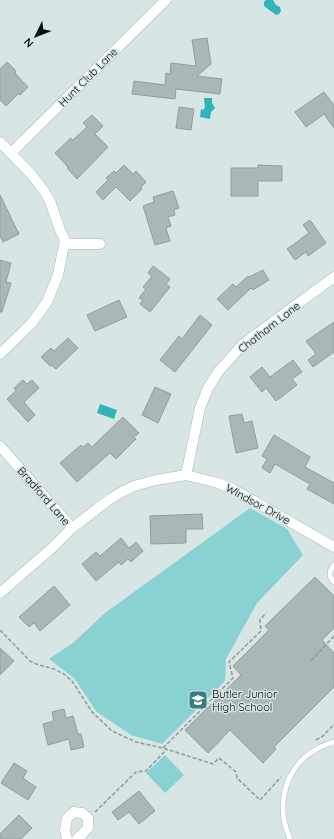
<svg xmlns="http://www.w3.org/2000/svg" width="334" height="839" viewBox="0 0 334 839" font-family="Quicksand,sans-serif">
<style>
.green{fill:#8ad1d4}
.water{fill:#30b4ba}
.building{fill:#aab7b8;stroke:#919e9f}
.lines{fill:none;stroke-linecap:round;stroke-linejoin:round}
.lane-casing{stroke:#aab8b8;stroke-width:6}
.street-casing{stroke:#aab8b8;stroke-width:11}
.path{stroke:#909a9a;stroke-width:1.5;stroke-dasharray:4 2;stroke-linecap:butt}
.lane{stroke:#fff;stroke-width:5}
.street{stroke:#fff;stroke-width:10}
.labels{text-anchor:middle;stroke-width:3;stroke-linejoin:round;paint-order:stroke}
.street-label{font-size:11px;fill:#090e0e;stroke:#d7e5e5}
.poi-label{font-size:11px;fill:#090e0e;stroke:#d7e5e5;text-anchor:start}
</style>
<rect width="100%" height="100%" fill="#d7e5e5"/>
<path class="green" d="M250,508L287,529L303,555L257,603L226,659L225,681L162,744L131,735L97,712L74,678L49,659L73,643L105,613Z
M165,755L184,775L165,793L146,773Z"/>
<path class="water" d="M266,0H273L276,5L280,7L281,11L279,14L276,15L264,6V2Z
M204,98H212V103L215,108L211,112L210,119L200,117L201,109L203,110L205,107Z
M100,404L117,410L114,419L97,413Z"/>
<path class="building" d="M207,38L211,64L197,76L222,79L220,94L176,89L175,99L132,94L134,81L165,85L166,73L170,74L171,63L196,66L192,40Z
M7,62L16,71L15,73L28,87L20,95L18,94L6,106L0,100V69Z
M324,92L334,105V128L324,114L306,127L295,112Z
M179,107L194,109L191,130L176,128Z
M92,115L103,126L95,134L108,147L77,179L67,168L68,167L55,153L71,138L73,140L87,127L83,123Z
M124,165L133,174L136,171L146,182L141,187L142,189L130,201L116,187L103,200L96,192L108,180L106,178L114,171L116,173Z
M258,165L282,166V181H258V196H231V168H258Z
M173,191L179,208L174,210L175,215L168,217L171,226L166,228L170,241L155,245L143,206L154,202L153,197Z
M0,195L19,234L3,242L0,236Z
M310,220L326,243L308,256L306,252L295,260L287,249L309,233L303,225Z
M0,260L11,263L6,282L11,283L2,312H0Z
M153,266L170,279L166,284L170,287L150,312L140,304L143,300L139,298L146,289L143,287L152,276L148,273Z
M263,270L269,280L253,290L251,288L228,310L217,299L233,284L236,287L248,276L249,277Z
M119,300L127,317L95,331L87,315Z
M200,315L212,325L175,372L160,360L179,336L182,339Z
M334,322V352L313,367L308,360L316,354L306,341Z
M68,338L78,348L56,369L51,365L50,366L41,357L51,348L54,351Z
M293,360L302,372L292,379L297,385L276,401L266,388L262,392L250,377L262,367L270,377Z
M23,380L27,384L32,380L39,388L24,402L35,415L28,422L7,399L16,391L14,388Z
M155,387L171,394L158,423L142,415Z
M242,414L244,423L252,421L258,448L236,453L229,416Z
M123,417L139,433L134,437L136,439L116,459L110,453L77,482L60,463L81,445L83,447L88,443L92,447Z
M274,435L310,457L305,467L334,483V504L307,489L310,484L275,464L270,473L262,468L267,459L262,456Z
M202,514L203,529H186V543L151,544L150,516Z
M121,538L129,548L136,542L143,551L131,562L128,559L121,565L119,562L96,581L82,564L96,552L100,556Z
M315,577L334,596V628L322,640L334,653V687L274,747L276,749L263,763L230,730L208,753L185,730L241,675L233,666L269,630L265,626Z
M54,586L70,605L40,631L34,623L29,627L19,617Z
M0,648L14,661L0,675Z
M64,709L66,718L73,716L78,734H81L84,747L71,750L69,739L48,745L43,724L54,721L52,712Z
M14,763L27,771L23,778L36,787L28,800L1,783Z
M139,791L155,811L139,824L129,812L118,820L112,812Z
M19,815L32,828L21,839H0V834Z"/>
<g class="lines">
<defs>
<path id="lane" d="M334,565C329,571 328,576 334,582
M290,839C272,798 290,754 334,742"/>
<path id="street" d="M0,142L31,174L44,191L50,201L60,230L65,240L58,275L47,302L31,324L0,354
M11,153L166,0
M64,244H100
M0,446L72,528
M186,475L200,408L208,388L218,372L243,344L334,277
M0,593L52,548L72,528L110,499L122,492L134,486L156,480L186,475L218,483L233,489L334,547
M67,839L65,830L67,818L74,812L82,813L88,818V828L77,839"/>
</defs>
<use href="#lane" class="lane-casing"/>
<use href="#street" class="street-casing"/>
<path class="path" d="M0,630L30,661L36,664L54,669L64,674L72,681L92,712L112,731L136,742L163,748L213,764L219,758L236,772L237,778L260,800L281,777
M311,661L334,636
M316,740L323,736L334,724
M163,748L233,678L229,662L261,631L260,620L266,613
M95,812L136,772L146,771L167,749"/>
<use href="#lane" class="lane"/>
<use href="#street" class="street"/>
</g>
<defs>
<symbol id="school-square" viewBox="-11 -11 22 22"><rect x="-9" y="-9" width="18" height="18" rx="4" fill="#347d80" stroke="#d7e5e5"/><path d="M0-5L7-2L0 1L-7-2ZM-4 1L0 2.5L4 1V4Q0 6-4 4Z" fill="#fff"/></symbol>
</defs>
<g fill-rule="evenodd">
<use href="#school-square" x="187" y="689" width="22" height="22"/>
</g>
<g class="labels">
<g class="street-label">
<text transform="translate(88 77) rotate(-45)" y="4">Hunt Club Lane</text>
<text transform="translate(269 327) rotate(-38)" y="4">Chatham Lane</text>
<text transform="translate(44 496) rotate(49)" y="4">Bradford Lane</text>
<text transform="translate(258 504) rotate(29)" y="4">Windsor Drive</text>
</g>
<g class="poi-label">
<text x="212" y="698">Butler Junior<tspan x="212" dy="13">High School</tspan></text>
</g>
</g>
<g transform="translate(36 36) rotate(227)" stroke="#d7e5e5" stroke-width="3" paint-order="stroke">
<path d="M0-3L7 15L0 10L-7 15Z" fill="#090e0e"/>
<text y="-6" font-size="11" font-weight="bold" text-anchor="middle" fill="#090e0e">N</text>
</g>
</svg>
